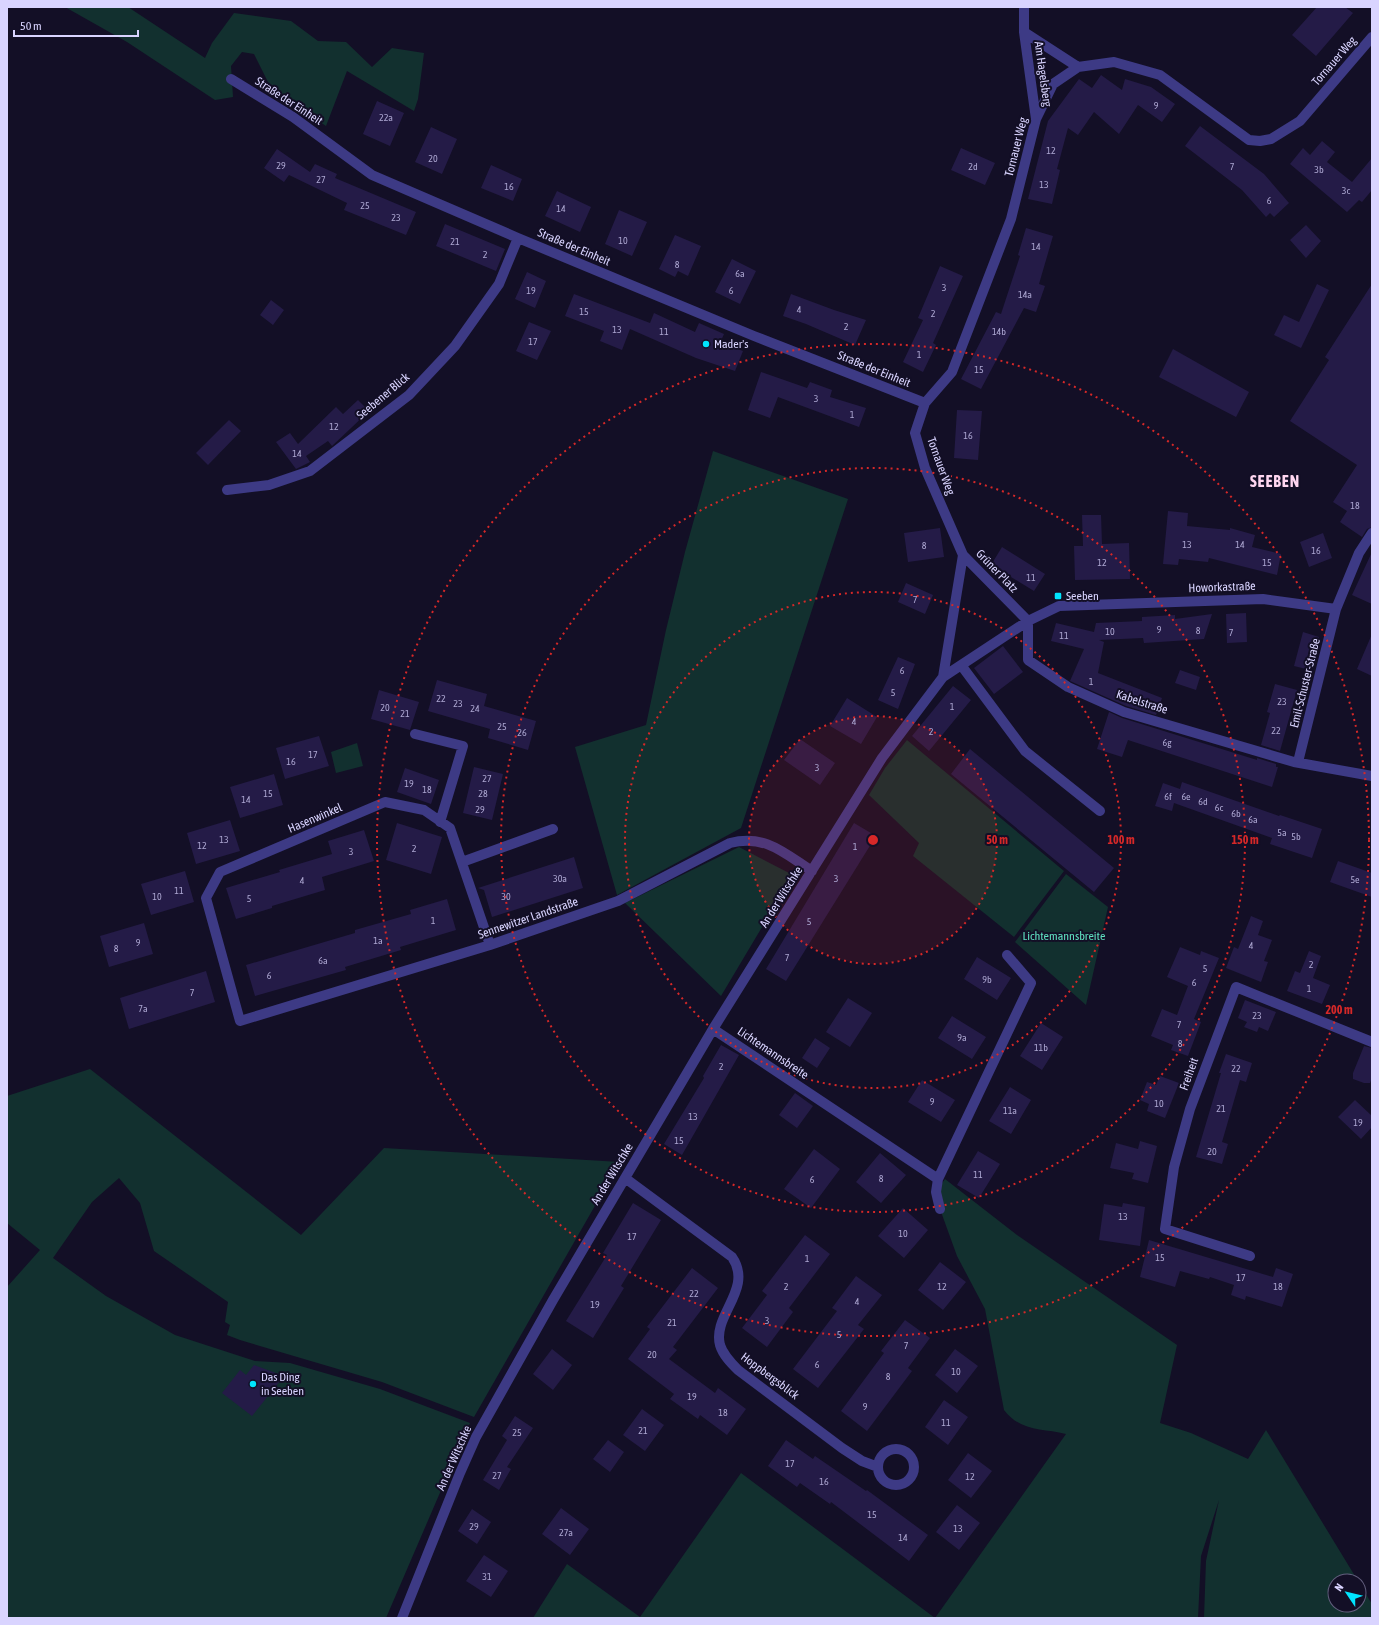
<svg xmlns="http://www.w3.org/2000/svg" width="1379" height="1625" viewBox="0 0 1379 1625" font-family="'Asap Condensed',sans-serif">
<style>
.green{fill:#12302f}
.building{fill:#241b47}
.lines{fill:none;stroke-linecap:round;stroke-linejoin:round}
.minor{stroke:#3d3a85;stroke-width:10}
.ring{fill:none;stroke:#d62828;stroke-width:2;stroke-dasharray:2 4}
.poi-dot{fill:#00e5ff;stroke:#130f26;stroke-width:1.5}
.labels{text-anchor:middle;stroke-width:4;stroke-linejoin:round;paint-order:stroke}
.number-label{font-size:10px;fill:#aca6d1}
.street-label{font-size:12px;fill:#d9d4ff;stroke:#130f26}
.poi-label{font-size:12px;fill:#d9d4ff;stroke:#130f26;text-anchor:start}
.park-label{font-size:12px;fill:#5fe0c0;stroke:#130f26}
.district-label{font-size:16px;font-weight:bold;letter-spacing:1px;fill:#ffd6f0;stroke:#130f26}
.centre{fill:#d62828;stroke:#130f26;stroke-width:2}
.ring-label{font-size:12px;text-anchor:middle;font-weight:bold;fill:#d62828;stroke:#130f26;stroke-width:4;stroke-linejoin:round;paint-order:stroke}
</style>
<rect width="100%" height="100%" fill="#130f26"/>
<path class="green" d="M65,7H128L205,58L212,43L234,13L291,21L318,41L346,42L372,67L392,48L424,53L418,99L414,111L347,71L326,126L271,88L254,54L242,52L231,66L233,97L215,100L127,42Z
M713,451L848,499L741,828L617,895L575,747L646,725L666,630L685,552Z
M907,740L1064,871L1014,937L913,856L919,843L869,795L885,768Z
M357,743L363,766L336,773L331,752Z
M739,847L793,875L721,996L625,903Z
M1066,874L1108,907L1086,1005L1015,942Z
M90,1069L301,1235L384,1148L620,1162L474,1417L382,1382L240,1340L227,1335L230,1325L225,1322L228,1302L154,1251L140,1203L119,1178L92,1202L53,1258L106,1296L175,1335L255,1361L290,1363L380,1389L470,1423L386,1618H7V1287L40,1250L7,1223V1096Z
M945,1179L1017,1235L1177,1345L1160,1423L1191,1433L1248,1459L1266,1430L1358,1581H1335V1605H1359V1583L1372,1604V1618H1204L1206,1561L1219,1500L1201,1556L1198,1618H935L1066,1434C1042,1428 1021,1432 1004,1410L985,1309L957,1256L940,1209L936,1192Z
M741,1473L935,1618H533L567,1564L640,1617Z"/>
<path class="building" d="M1317,7H1345L1353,13L1316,56L1292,35Z
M1101,75L1122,90L1125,79L1151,87L1175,104L1162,122L1138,105L1119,134L1094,112L1078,135L1068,128L1057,169L1060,170L1052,204L1028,199L1048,121L1079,79L1092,88Z
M377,101L404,113L390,146L363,134Z
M1200,126L1264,174L1289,203L1274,217L1270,213L1266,217L1242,190L1185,146Z
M431,127L457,139L442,174L415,162Z
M1322,141L1335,152L1327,162L1352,182L1372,158V190L1362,202L1359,200L1347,212L1290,164L1303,148L1310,155Z
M961,148L995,163L985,185L951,170Z
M277,149L310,172L315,164L337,174L335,178L416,212L406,235L344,210L347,203L289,175L284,182L264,168Z
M491,165L522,179L513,201L481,188Z
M557,191L591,207L580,232L545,216Z
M619,210L647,222L632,256L605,244Z
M445,224L505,249L496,271L436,246Z
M1306,225L1321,241L1306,258L1290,240Z
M1026,228L1053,236L1039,284L1045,286L1036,312L1024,308L981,389L961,379L996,312L1001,314L1020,256L1018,255Z
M675,235L701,246L688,276L678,271L675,277L659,269Z
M732,259L756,271L740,304L715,292Z
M940,266L963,276L933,343L936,345L923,372L903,362L923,320L918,318Z
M527,272L546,281L535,308L515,299Z
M1317,284L1329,290L1301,348L1274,335L1284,315L1299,322Z
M1372,284V527L1367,529L1362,537L1340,522L1347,511L1333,502L1357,465L1290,421L1329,360L1325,357Z
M574,294L650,323L654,313L695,332L699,323L724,334L720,343L743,351L735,371L696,358L630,329L622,350L600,341L604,331L565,316Z
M791,294L834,310L866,320L855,345L806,324L783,316Z
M271,300L284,310L273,325L260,315Z
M529,322L551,331L537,360L516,351Z
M1173,349L1249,392L1236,417L1159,377Z
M761,372L807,388L810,382L832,390L830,397L866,408L859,427L778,397L770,418L748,410Z
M358,400L369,411L332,446L328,441L306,456L310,462L296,469L276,442L290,433L298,444L336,407L343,414Z
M957,410L982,411L978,460L954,458Z
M229,420L241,431L208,465L196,453Z
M1168,511L1188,513L1187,526L1230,530V528L1255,535L1252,547L1281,554L1277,575L1209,558L1208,562L1179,559L1178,565L1163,564Z
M1082,515H1101L1102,544L1129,543L1130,579L1075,580L1074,546H1083Z
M940,528L944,557L908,562L904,533Z
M1323,533L1332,558L1309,567L1300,542Z
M1002,547L1045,574L1034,591L991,565Z
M1372,552V604L1352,595Z
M906,583L933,595L925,614L898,602Z
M1246,613L1247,642L1227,643L1226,614Z
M1212,614L1204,639L1144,643L1143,638L1099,640L1104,642L1098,673L1162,698L1156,715L1126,706L1070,681L1084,649L1051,641L1056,623L1094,632L1096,623L1142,621V617L1175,615V619Z
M1303,632L1319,637L1310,670L1294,666Z
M1372,634V676L1357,669Z
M1003,646L1023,672L994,694L974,668Z
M898,657L915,664L898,709L878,700Z
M1180,670L1200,677L1196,690L1175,683Z
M437,680L487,694L484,706L536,721L528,750L488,738L490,729L428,711Z
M1275,684L1297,690L1280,751L1261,745L1270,713L1267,712Z
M953,686L971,700L929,751L912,736Z
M379,690L419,702L410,730L371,719Z
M847,698L877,717L861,744L830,726Z
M1109,712L1122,718L1257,760V758L1276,764V767H1278L1272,787L1128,740L1122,757L1097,749Z
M319,736L329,766L285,779L276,748Z
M800,739L835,763L820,785L784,760Z
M970,749L1114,868L1094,892L951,774Z
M474,767L503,774L492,820L463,813Z
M405,768L439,780L431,804L397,792Z
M274,774L283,805L240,818L230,787Z
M1182,782L1279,816L1280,815L1322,829L1312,858L1270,844L1272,838L1174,803L1172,811L1155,806L1163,783L1180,789Z
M230,820L240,851L196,864L187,833Z
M397,823L442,837L431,874L386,860Z
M854,823L876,836L786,981L766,969Z
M364,830L374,861L322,877L325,890L272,906V908L236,919L226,888L280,872L279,870L332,854L328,841Z
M574,857L583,888L492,917L484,890L478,888Z
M1338,861L1372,873V897L1330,882Z
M185,871L194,902L151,915L141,884Z
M447,899L456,930L400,947L401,950L345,967L346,970L255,996L246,965L355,933V930L411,914L410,910Z
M1251,916L1263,921L1258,935L1272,940L1264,961L1268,962L1261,982L1226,968L1234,947L1238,949Z
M144,923L153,954L109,967L100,936Z
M1180,947L1200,955L1201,951L1219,958L1194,1019L1201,1022L1188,1056L1171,1050L1173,1045L1151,1036L1162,1009L1177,1015L1188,986L1167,977Z
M1309,951L1321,956L1313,978L1330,985L1322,1004L1287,991L1295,971L1300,973Z
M977,957L1011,978L997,1000L964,979Z
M206,971L215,1002L129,1029L120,998Z
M848,998L872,1013L850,1047L826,1032Z
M1245,1000L1276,1012L1268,1031L1259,1027L1257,1032L1244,1027L1247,1022L1238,1018Z
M952,1016L986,1037L972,1059L938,1038Z
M1041,1023L1063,1037L1042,1070L1020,1056Z
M815,1038L830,1048L817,1068L802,1058Z
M721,1045L739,1055L682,1155L664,1144L704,1078L703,1076Z
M1364,1046L1372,1048V1078L1370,1083H1364L1353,1079V1073Z
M1226,1054L1252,1063L1246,1082L1240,1080L1222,1142L1228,1144L1222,1164L1196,1157L1221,1073H1219Z
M1160,1076L1179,1083L1165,1118L1147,1111L1149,1104L1140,1100L1147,1082L1156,1085Z
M922,1080L955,1100L941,1122L908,1102Z
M1010,1087L1031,1100L1011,1134L989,1121Z
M795,1093L813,1106L797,1128L779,1115Z
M1355,1100L1372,1116V1127L1361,1139L1338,1117Z
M1140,1141L1157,1146L1148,1183L1132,1179L1134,1173L1110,1168L1116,1143L1138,1149Z
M814,1149L840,1169L811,1208L784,1189Z
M978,1151L1000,1164L979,1198L957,1185Z
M880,1153L906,1175L881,1203L856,1182Z
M633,1203L661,1220L621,1286L624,1288L593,1338L566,1321L607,1255L603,1253Z
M1123,1203L1145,1207L1140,1246L1099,1240L1104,1204L1122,1207Z
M903,1208L928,1230L904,1258L878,1236Z
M805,1235L830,1254L789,1308L793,1312L767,1347L742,1328L767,1295L762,1291Z
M1149,1240L1273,1277L1276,1268L1293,1274L1282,1307L1246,1296L1245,1300L1231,1295L1234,1285L1210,1277L1209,1279L1180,1271L1175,1287L1140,1277Z
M940,1262L966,1282L943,1310L918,1290Z
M692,1268L718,1288L673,1347L677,1350L669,1359L715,1393L718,1388L746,1409L727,1435L700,1415L698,1419L670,1399L674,1394L628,1359L650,1329L647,1327Z
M856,1276L882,1295L858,1325L864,1329L818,1388L793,1369L837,1311L832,1308Z
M905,1320L930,1338L908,1368L912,1371L867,1431L841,1411L884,1353L881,1351Z
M552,1349L572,1365L553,1390L533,1374Z
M955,1349L978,1366L957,1393L935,1375Z
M254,1365L284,1376L252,1416L222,1393L240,1370L246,1375Z
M944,1400L968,1417L948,1445L925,1427Z
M642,1409L664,1425L645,1451L623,1435Z
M515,1416L533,1428L507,1467L511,1469L499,1490L483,1480L507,1440L502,1436Z
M608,1440L624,1452L610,1472L593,1459Z
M786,1440L813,1459L815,1456L866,1491L867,1490L928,1535L909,1561L831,1502L830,1504L800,1483L797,1487L768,1466Z
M968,1453L992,1471L971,1498L948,1480Z
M957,1505L980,1523L959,1550L936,1532Z
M561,1508L589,1529L570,1555L542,1534Z
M472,1509L491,1522L477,1544L458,1531Z
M484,1555L508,1571L491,1597L466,1581Z"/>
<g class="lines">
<path class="minor" d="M1024,7V32L1036,119
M1024,32L1078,67
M231,79L293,117L372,175L518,238L754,336L925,403
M227,490L269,485L310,471L409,395L455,346L499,284L518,238
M1028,621L963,555L925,468L915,433L925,403L952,372L1011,219L1036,119L1053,84L1078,67L1114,62L1160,75L1249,140L1260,141L1271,139L1300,121L1372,37
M1028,621V660L1068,687L1124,712L1294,762L1372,776
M961,665L1025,751L1100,811
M943,677L963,555
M415,734L463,746L440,822
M1298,762L1336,609L1359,553L1372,533
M462,862L553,829
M490,945L450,828L424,810L385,802L220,872L206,898L240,1021L490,945L618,901L730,843C765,834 784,853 812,871
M713,1029L938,1179L1031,983L1007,955
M625,1178L732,1257C754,1289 712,1315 720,1345C723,1355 731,1363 738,1370L842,1448L862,1461L878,1467
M938,1179L936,1192L940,1209
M1250,1256L1165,1229L1174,1167L1190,1109L1236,987L1372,1042
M878 1467a18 18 0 1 1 36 0a18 18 0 1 1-36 0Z
M402,1618L460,1473L476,1437L553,1300L713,1029L882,758L943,677L1028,621L1059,606L1263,599L1336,609"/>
</g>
<circle cx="873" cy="840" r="124" fill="#d62828" fill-opacity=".12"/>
<g class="ring">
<circle cx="873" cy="840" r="124"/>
<circle cx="873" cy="840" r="248"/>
<circle cx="873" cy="840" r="372"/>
<circle cx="873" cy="840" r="496"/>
</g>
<g class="poi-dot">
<circle cx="706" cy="344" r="4"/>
<rect x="1054" y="592" width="8" height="8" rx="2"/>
<circle cx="253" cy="1384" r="4"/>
</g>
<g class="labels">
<g class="number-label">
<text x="1156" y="109">9</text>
<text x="386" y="121">22a</text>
<text x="1051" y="154">12</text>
<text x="433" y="162">20</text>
<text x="281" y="169">29</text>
<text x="973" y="170">2d</text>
<text x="1232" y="170">7</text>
<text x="1319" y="173">3b</text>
<text x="321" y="183">27</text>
<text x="1044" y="188">13</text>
<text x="509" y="190">16</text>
<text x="1346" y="194">3c</text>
<text x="1269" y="204">6</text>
<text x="365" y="209">25</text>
<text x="561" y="212">14</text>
<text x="396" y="221">23</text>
<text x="623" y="244">10</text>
<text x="455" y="245">21</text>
<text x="1036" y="250">14</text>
<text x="485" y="258">2</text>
<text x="677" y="268">8</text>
<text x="740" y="277">6a</text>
<text x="944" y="291">3</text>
<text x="531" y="294">19</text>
<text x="731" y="294">6</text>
<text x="1025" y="298">14a</text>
<text x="799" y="313">4</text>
<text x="584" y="315">15</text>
<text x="933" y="317">2</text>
<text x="846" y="330">2</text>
<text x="617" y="333">13</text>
<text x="664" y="335">11</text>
<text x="999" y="335">14b</text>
<text x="533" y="345">17</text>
<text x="919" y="358">1</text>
<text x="979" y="373">15</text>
<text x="816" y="402">3</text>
<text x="852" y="418">1</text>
<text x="334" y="430">12</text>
<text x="968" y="439">16</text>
<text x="297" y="457">14</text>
<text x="1355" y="509">18</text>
<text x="1187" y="548">13</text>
<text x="1240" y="548">14</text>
<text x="924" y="549">8</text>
<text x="1316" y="554">16</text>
<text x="1102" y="566">12</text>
<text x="1267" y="566">15</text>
<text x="1031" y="581">11</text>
<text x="915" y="603">7</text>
<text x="1159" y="633">9</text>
<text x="1198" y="634">8</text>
<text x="1110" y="635">10</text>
<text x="1231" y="636">7</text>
<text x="1064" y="639">11</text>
<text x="902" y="674">6</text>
<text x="1091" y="685">1</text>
<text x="893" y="696">5</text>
<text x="441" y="702">22</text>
<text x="1282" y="705">23</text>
<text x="458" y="707">23</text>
<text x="952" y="710">1</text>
<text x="385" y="711">20</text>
<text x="475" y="712">24</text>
<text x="405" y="717">21</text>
<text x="854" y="725">4</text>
<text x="502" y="730">25</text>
<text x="1276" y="734">22</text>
<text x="931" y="735">2</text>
<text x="522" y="736">26</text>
<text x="1167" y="746">6g</text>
<text x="313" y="758">17</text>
<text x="291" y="765">16</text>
<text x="817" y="771">3</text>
<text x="487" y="782">27</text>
<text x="409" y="787">19</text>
<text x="427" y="793">18</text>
<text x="268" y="797">15</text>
<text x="483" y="797">28</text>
<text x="1168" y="800">6f</text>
<text x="1186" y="800">6e</text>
<text x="246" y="803">14</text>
<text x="1203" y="805">6d</text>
<text x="1219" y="811">6c</text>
<text x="480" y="813">29</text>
<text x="1236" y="817">6b</text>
<text x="1253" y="823">6a</text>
<text x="1282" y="836">5a</text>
<text x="1296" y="840">5b</text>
<text x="224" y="843">13</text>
<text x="202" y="849">12</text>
<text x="855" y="850">1</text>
<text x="414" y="852">2</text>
<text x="351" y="855">3</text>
<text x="560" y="882">30a</text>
<text x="836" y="882">3</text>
<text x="1355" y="883">5e</text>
<text x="302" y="884">4</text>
<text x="179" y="894">11</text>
<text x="157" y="900">10</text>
<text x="506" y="900">30</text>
<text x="249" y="902">5</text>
<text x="433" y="924">1</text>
<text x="809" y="925">5</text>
<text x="378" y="944">1a</text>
<text x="138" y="946">9</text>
<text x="1251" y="949">4</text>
<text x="116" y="952">8</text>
<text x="787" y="961">7</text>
<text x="323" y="964">6a</text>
<text x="1311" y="968">2</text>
<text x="1205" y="972">5</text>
<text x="269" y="979">6</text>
<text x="987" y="983">9b</text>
<text x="1194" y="986">6</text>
<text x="1309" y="992">1</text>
<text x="192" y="996">7</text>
<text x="143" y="1012">7a</text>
<text x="1257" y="1019">23</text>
<text x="1179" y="1028">7</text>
<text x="962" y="1041">9a</text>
<text x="1180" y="1047">8</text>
<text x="1041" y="1051">11b</text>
<text x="721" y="1070">2</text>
<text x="1236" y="1072">22</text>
<text x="932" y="1105">9</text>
<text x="1159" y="1107">10</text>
<text x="1221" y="1112">21</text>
<text x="1010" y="1114">11a</text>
<text x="693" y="1120">13</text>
<text x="1358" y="1126">19</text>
<text x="679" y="1144">15</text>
<text x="1212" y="1155">20</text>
<text x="978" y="1178">11</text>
<text x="881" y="1182">8</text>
<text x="812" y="1183">6</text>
<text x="1123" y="1220">13</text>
<text x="903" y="1237">10</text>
<text x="632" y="1240">17</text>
<text x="1160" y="1261">15</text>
<text x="807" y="1262">1</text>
<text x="1241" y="1281">17</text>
<text x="786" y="1290">2</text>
<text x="942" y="1290">12</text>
<text x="1278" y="1290">18</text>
<text x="694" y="1297">22</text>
<text x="857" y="1305">4</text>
<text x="595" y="1308">19</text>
<text x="767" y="1324">3</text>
<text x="672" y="1326">21</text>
<text x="839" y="1338">5</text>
<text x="906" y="1349">7</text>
<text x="652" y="1358">20</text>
<text x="817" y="1368">6</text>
<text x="956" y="1375">10</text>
<text x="888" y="1380">8</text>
<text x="692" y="1400">19</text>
<text x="865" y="1410">9</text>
<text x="723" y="1416">18</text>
<text x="946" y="1426">11</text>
<text x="643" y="1434">21</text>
<text x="517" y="1436">25</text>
<text x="790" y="1467">17</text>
<text x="497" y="1479">27</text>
<text x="970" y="1480">12</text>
<text x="824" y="1485">16</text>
<text x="872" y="1518">15</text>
<text x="474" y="1530">29</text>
<text x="958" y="1532">13</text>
<text x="566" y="1536">27a</text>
<text x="903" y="1541">14</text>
<text x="487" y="1580">31</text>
</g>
<g class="street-label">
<text transform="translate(1334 61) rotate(-49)" y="4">Tornauer Weg</text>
<text transform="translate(1043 74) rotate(82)" y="4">Am Hagelsberg</text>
<text transform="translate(289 101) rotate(33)" y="4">Straße der Einheit</text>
<text transform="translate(1016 147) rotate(-76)" y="4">Tornauer Weg</text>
<text transform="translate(574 247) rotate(23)" y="4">Straße der Einheit</text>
<text transform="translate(874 369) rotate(22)" y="4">Straße der Einheit</text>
<text transform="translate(383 396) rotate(-40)" y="4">Seebener Blick</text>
<text transform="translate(941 466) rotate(70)" y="4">Tornauer Weg</text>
<text transform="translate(997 571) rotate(46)" y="4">Grüner Platz</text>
<text transform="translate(1222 587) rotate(-2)" y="4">Howorkastraße</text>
<text transform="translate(1305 683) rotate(-76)" y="4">Emil-Schuster-Straße</text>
<text transform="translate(1142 702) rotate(18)" y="4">Kabelstraße</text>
<text transform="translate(315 818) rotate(-23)" y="4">Hasenwinkel</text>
<text transform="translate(781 897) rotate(-58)" y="4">An der Witschke</text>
<text transform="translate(528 918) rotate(-19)" y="4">Sennewitzer Landstraße</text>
<text transform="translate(773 1053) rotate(34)" y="4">Lichtemannsbreite</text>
<text transform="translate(1189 1074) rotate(-70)" y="4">Freiheit</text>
<text transform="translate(612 1174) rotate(-59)" y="4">An der Witschke</text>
<text transform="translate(770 1376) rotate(37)" y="4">Hoppbergsblick</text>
<text transform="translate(454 1458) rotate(-66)" y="4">An der Witschke</text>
</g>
<g class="poi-label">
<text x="714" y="348">Mader's</text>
<text x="1066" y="600">Seeben</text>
<text x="261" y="1381">Das Ding<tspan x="261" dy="14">in Seeben</tspan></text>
</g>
<g class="park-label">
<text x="1064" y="940">Lichtemannsbreite</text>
</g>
<g class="district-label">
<text x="1275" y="487">SEEBEN</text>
</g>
</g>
<circle cx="873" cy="840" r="6" class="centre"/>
<g class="ring-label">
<text x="997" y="844">50 m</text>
<text x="1121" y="844">100 m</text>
<text x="1245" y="844">150 m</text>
<text x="1339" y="1014">200 m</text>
</g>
<rect width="1379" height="1625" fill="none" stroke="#d9d4ff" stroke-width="16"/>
<g transform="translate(1347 1593) rotate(305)"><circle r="19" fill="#130f26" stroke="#625e7d"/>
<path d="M0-3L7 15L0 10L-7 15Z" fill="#00e5ff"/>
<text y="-6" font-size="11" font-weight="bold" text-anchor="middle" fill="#d9d4ff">N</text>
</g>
<path d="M14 30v6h124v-6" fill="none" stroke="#d9d4ff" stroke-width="2"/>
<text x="20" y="30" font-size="12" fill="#d9d4ff" stroke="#130f26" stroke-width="3" paint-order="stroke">50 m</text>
</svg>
